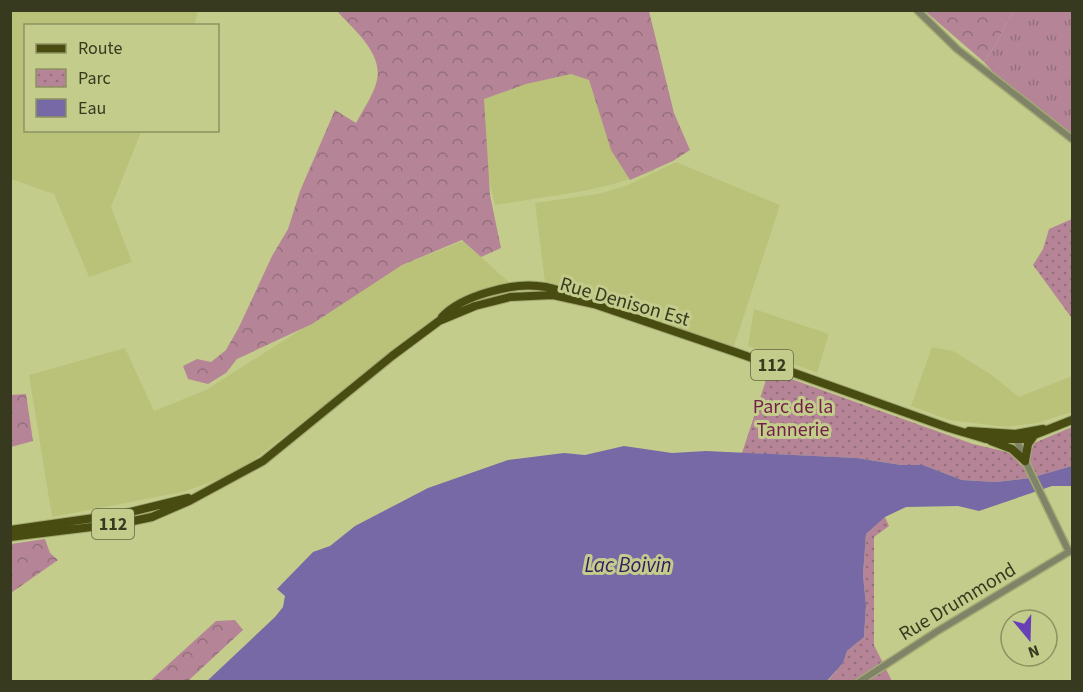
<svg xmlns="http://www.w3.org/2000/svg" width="1083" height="692" viewBox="0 0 1083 692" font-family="'Source Sans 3',sans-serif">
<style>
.built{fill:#bac27a}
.grass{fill:url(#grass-tufts)}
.forest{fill:url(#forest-crowns)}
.park{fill:url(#park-dots)}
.water{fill:#7769a5}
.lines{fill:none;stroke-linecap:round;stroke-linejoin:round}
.minor-casing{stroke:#a2a972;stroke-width:9}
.major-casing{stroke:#a2a972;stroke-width:10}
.minor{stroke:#7f8367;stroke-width:6}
.major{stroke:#484c11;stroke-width:8}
.labels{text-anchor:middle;stroke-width:6;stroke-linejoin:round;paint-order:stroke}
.shield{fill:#c4cc8c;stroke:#616640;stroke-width:1.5}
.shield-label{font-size:18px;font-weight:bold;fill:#373a1f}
.street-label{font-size:20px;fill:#373a1f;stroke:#c4cc8c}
.park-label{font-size:20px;fill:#721f49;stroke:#c4cc8c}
.water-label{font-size:21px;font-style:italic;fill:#341964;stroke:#c4cc8c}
</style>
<defs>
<pattern id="grass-tufts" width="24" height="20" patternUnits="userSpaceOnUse" patternTransform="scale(1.5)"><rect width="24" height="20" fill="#b58597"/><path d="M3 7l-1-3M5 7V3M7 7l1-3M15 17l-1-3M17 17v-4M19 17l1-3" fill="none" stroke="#946e7b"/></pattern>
<pattern id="forest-crowns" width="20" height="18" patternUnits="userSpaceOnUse" patternTransform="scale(1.5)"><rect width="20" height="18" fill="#b58597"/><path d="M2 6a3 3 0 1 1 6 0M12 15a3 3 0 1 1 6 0" fill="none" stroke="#946e7b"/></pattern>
<pattern id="park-dots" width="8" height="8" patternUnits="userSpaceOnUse" patternTransform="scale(1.5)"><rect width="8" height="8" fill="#b58597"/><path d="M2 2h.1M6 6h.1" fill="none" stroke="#946e7b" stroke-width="1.8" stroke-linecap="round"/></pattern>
</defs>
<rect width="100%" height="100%" fill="#c4cc8c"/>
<path class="built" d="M11,10L198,11L194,25L26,26V130L141,132L111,207L132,262L89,277L54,194L11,179Z
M615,51L655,171L614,184L584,191L495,205L468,91Z
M676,162L780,205L733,349L545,282L535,203L598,194L628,185Z
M463,241L511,284L447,309L246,466L228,476L183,492L52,517L29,375L125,348L154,411L206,390L402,265Z
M754,309L829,334L817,373L748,346Z
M932,347L953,351L992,375L1019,397L1072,376V412L1037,423L1006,427L949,420L911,406Z"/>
<path class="grass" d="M1013,11H1072V131L1069,136L1010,91L984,62L997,42Z"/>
<path class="forest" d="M337,11H649L674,113L690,150L673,161L630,180L611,150L589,80L571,74L526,84L484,99L490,195L501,248L481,257L462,240L402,265L312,324L237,359L226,373L208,384L188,379L183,366L197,359L211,362L226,350L239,327L272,256L288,229L300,191L335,110L356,123C363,110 374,94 377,80C383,53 353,29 337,11Z
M925,11H1013L997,42L984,62Z
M26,394L33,441L11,447V395Z
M45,539L50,553L58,560L11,593V544Z
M235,620L243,630L188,681H150L216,621Z"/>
<path class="park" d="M1072,219V316L1071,317L1033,265L1043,249L1049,229Z
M769,371L973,444L1007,452L1011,454L1021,465L1027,462L1034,443L1072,427V466L1030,478L996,482L962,480L923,465H901L857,458L742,453Z
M885,517L889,526L874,537V645L892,681L827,682L843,663L847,651L864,637L866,605L863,575L866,534Z"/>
<path class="water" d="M624,446L672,453L706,451L857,458L901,465H923L962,480L996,482L1030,478L1072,466V486H1052L979,511L958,506L906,507L885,517L866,534L863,575L866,605L864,637L847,651L843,663L827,681L206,682L275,617L283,607L285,596L277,589L313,552L330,546L355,526L428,488L508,460L564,453L585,455Z"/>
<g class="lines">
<defs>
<path id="minor" d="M917,10L957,49L1072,139
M1015,436L1027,465L1069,552
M859,682L936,632L1072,550"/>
<path id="major" d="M442,317C461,296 511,283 538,286C551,287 562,291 574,296
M969,431L1015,434L1043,429
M991,441L1012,449L1025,461
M1025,461L1028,444L1033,437
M10,530L122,514L188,498
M10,537L124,523L152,517L189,501L263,461L392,356L439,321L475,306L510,297L553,295L594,304L735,352L949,428L986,439H1024L1072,420"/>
</defs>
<use href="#minor" class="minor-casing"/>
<use href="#major" class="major-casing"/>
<use href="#minor" class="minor"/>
<use href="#major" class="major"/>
</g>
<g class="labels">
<g class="shield">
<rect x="751" y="350" width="42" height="30" rx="4.5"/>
<rect x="92" y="509" width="42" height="30" rx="4.5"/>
</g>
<g class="shield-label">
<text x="772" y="371">112</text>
<text x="113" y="530">112</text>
</g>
<g class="street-label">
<text transform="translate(625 301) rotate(16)" y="7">Rue Denison Est</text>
<text transform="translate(957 601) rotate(-31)" y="7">Rue Drummond</text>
</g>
<g class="park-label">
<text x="793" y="413">Parc de la<tspan x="793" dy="23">Tannerie</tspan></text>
</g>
<g class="water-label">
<text x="628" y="572">Lac Boivin</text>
</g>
</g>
<rect width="1083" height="692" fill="none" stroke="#373a1f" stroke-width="24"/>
<rect x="24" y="24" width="195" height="108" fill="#c4cc8c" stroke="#8c9260" stroke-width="1.5"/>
<rect x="36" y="44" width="30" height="9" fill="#484c11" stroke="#8c9260" stroke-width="1.5"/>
<text x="78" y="54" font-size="18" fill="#373a1f">Route</text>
<rect x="36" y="69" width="30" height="18" fill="url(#park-dots)" stroke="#8c9260" stroke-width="1.5"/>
<text x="78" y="84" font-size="18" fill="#373a1f">Parc</text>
<rect x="36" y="99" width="30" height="18" fill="#7769a5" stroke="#8c9260" stroke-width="1.5"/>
<text x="78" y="114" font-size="18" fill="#373a1f">Eau</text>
<g transform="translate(1029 638) rotate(161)"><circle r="28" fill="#c4cc8c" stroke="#8c9260" stroke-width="1.5"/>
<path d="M0-4.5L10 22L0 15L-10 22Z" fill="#673fb7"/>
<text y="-9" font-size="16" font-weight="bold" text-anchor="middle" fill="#373a1f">N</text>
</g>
</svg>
